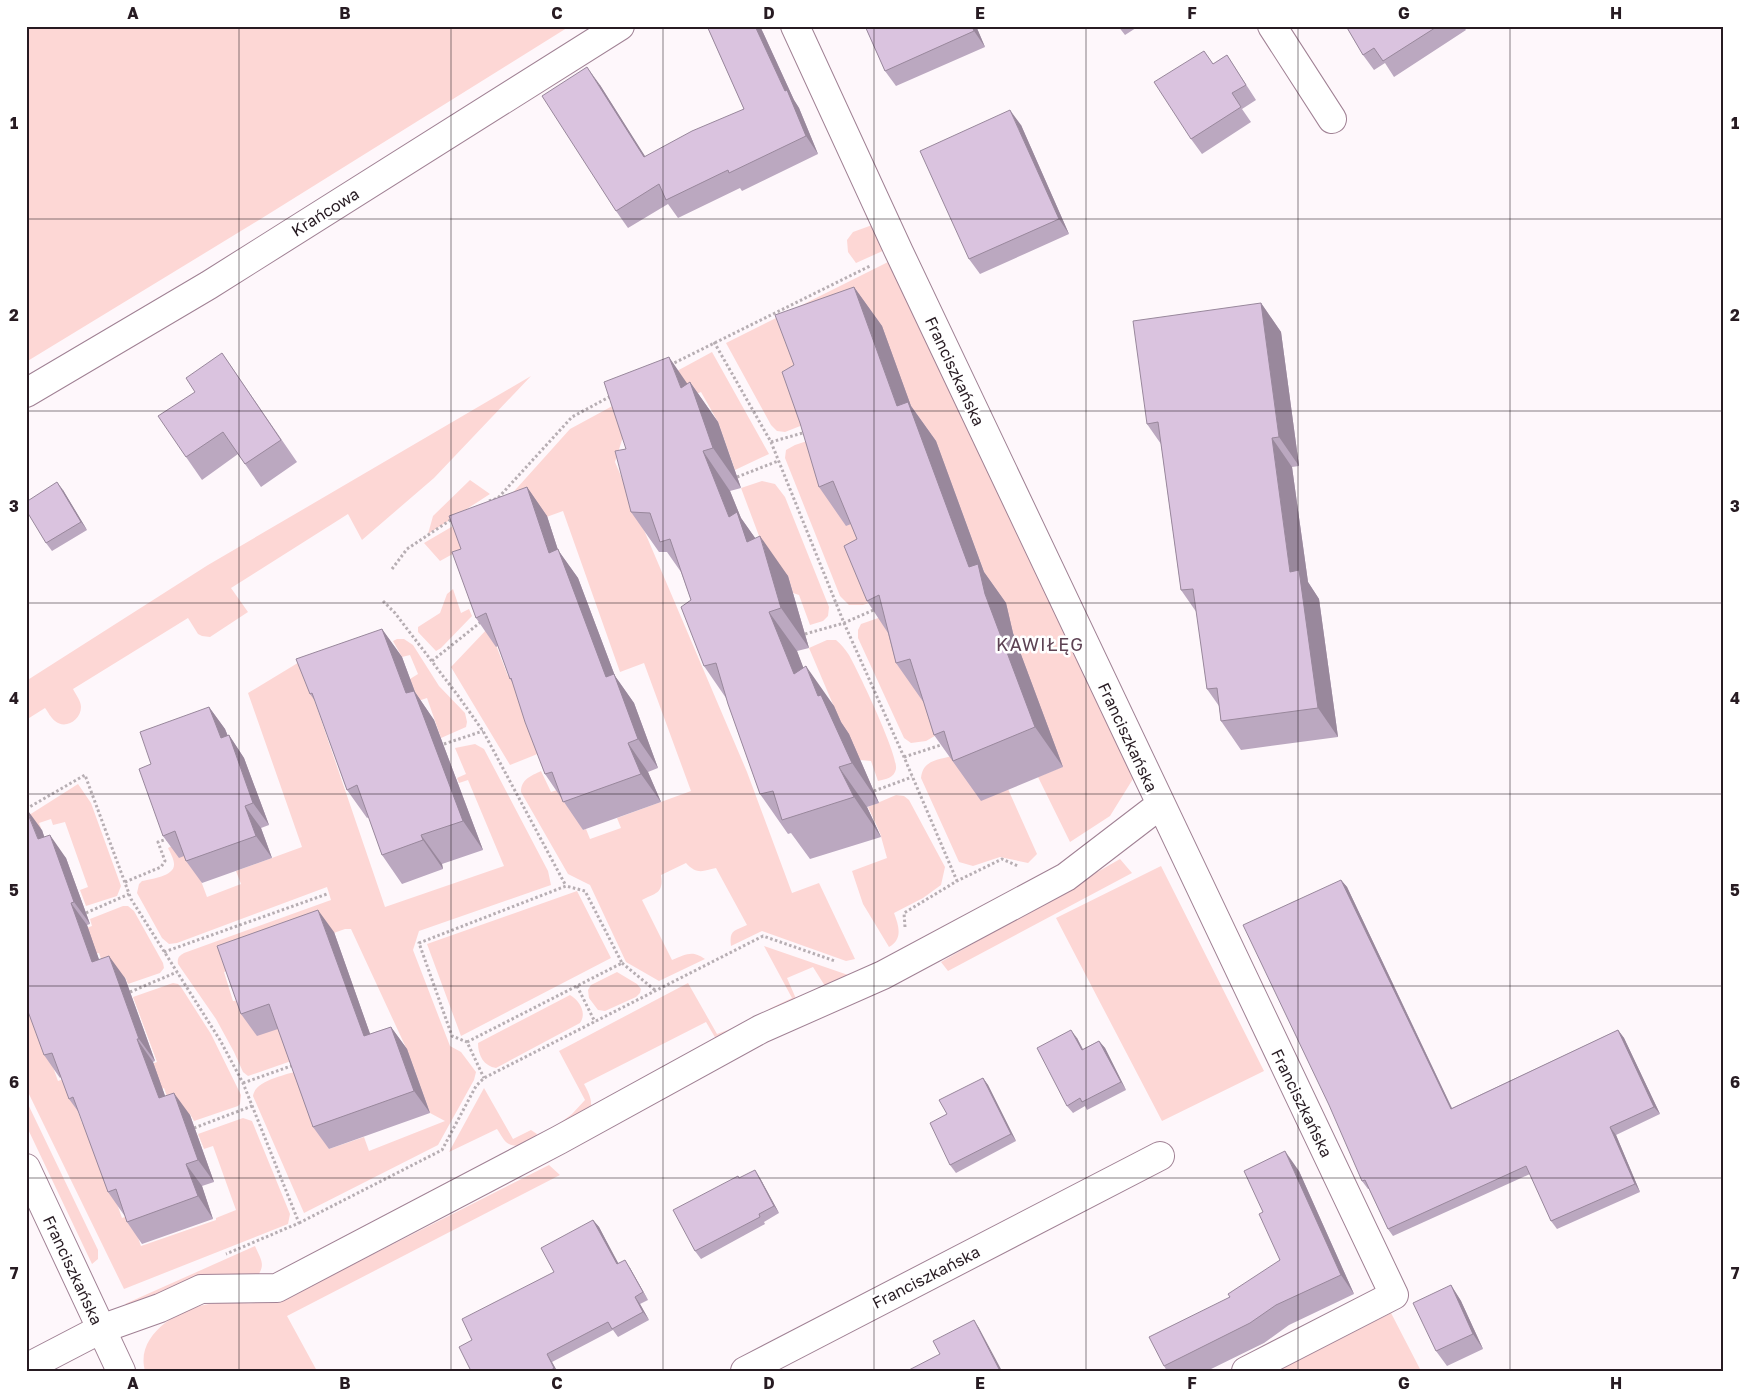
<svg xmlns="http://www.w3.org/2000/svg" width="1749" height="1397" viewBox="0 0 1749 1397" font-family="'Golos Text',sans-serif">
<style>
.green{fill:#fdd7d5}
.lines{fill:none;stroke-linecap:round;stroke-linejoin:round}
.minor-casing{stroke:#a08194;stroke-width:30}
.path{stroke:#b7aeb3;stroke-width:3;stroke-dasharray:2.5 2.5;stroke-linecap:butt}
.minor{stroke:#fff;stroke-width:28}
.wall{fill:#bba8c0}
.shaded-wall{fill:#99889c}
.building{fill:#dac3df;stroke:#99889c}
.grid{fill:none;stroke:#271b22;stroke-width:1;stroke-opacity:0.55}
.labels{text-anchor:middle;stroke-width:5;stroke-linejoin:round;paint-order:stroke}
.street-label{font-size:16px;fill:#271b22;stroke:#fff}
.neighbourhood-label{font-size:18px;letter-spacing:1px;fill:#5d4253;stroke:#fff}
.neatline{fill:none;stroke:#271b22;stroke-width:2}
.grid-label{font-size:16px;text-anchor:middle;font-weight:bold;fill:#271b22}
</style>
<rect width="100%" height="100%" fill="#fef7fb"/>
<path class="green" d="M26,26H570L259,220L26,362Z
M875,224L887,249L856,263L848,252L847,240L853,232Z
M892,260L1136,774L1110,816L1070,842L1038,777L1062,767L1013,633L997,607L936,442L813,421L785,432L777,431L771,425L726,343Z
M712,352L769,454L735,470L718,422L701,392L628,421L615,462L747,772L792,893L819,883L855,959L846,961L762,931L731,946C729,930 734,931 747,925L716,868C703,871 697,875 686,863L661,875C664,894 655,893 642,900L672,960C687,954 692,950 705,959L659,981L626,962L590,885L568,874L521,792C521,779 531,776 541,771L551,792L560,789L583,830L586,829L590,839L621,828L617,818L691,791L644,663L620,672L563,511L469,545L440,561L424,543L477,512L499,508L570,429Z
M531,376L434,478L362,540L348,514L231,588L248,612L210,637L202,636L198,634L188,618L73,689C76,695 81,701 81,707C81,720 65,730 55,721C51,718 48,712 45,708L26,720V681L208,565Z
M819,437L861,520L878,600L863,605H849L840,596L785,458L786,450L795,445Z
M470,480L490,494L428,534L433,516Z
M762,481L775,484L785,497L829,607L828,616L823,621L810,625L799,595L793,593L788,576L765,552L741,488Z
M453,589L461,613L469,609L472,616L441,648L436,651L418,632V627L440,613L447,594Z
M884,616L924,703L947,729L926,741L911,743L904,738L858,638V630L861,624Z
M489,627L508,676L518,672L545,751L510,765L451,667Z
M397,639H404L413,645L439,686L465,713L467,722L466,727L441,738L427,698L418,701L410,679L418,674L410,655L402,657L393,641Z
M827,640H836C841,644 845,649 849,655C858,671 898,754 896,769C894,778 886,779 878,781L871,761L860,760L846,735L809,648Z
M301,661L385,907L504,866L468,780L459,783L457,778L466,774L455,748L475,744L484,749L548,871L551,885L419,931L413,950L450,1046L461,1052L476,1072L474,1080L438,1145L304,1213L253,1096C255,1080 287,1075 300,1070L329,1149L364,1137L369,1151L445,1121L430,1113L408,1052L351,929H345L224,972L233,1001L244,1000L285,1026L297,1059L248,1076L243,1072L234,1052L216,1019L178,964C177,958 179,956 184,953L331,900L327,887L177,943L169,944L162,938L137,893L139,884L142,881C151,879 175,876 174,864C174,859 170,852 168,848L174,845L191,854L207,897L241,884L236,871L302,847L248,693Z
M956,755L972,771L1008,789L1037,854L1028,863L1000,857L973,866L959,862L921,778C923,759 939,760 956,755Z
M78,784L91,803L121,886L117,896L86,906L80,890L88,887L65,822L53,825L51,819L39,823L41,828L26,833V817Z
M896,795L904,796L909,800L945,867L941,885L923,898L894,913C899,926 903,939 889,947L863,904L852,871L887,858L880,833L868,807Z
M1120,859L1132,873L948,971L941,962Z
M1161,866L1264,1071L1162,1121L1056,918Z
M577,891L611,958L461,1036L427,944Z
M123,906H128L134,911L163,963L164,968L160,973L128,984L125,977L109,982L99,953L87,956L77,931L92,926L90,919Z
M764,946L851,976L830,988L825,986L813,967L787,978L797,1001L767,1014L769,1009L792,998Z
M617,972L637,984L641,989L640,993L636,997L605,1011L598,1010L589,998L588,990L591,985Z
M173,983L178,984L181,987L211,1034L241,1095L240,1104L238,1106L194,1121L190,1114L175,1119L164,1088L149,1093L140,1068L157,1062L133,997Z
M688,983L717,1034L741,1025L716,1039L706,1022L584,1084C588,1092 592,1098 591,1107L561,1128L560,1123L572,1114L585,1100L559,1051Z
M26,984L33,1011L58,1081L66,1078L82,1123L94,1120L97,1147L122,1218L130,1215L141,1246L216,1220V1218L236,1210L213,1146L204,1149L198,1134L243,1118L252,1121L290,1214L288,1224L124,1289L26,1088Z
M570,995C580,1001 587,1013 580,1023L496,1068C484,1066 478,1056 478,1043Z
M484,1088L513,1139L531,1130L537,1134C533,1142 518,1149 509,1144C504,1142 500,1133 497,1129L449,1152Z
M26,1100L98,1250V1259L92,1264L26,1125Z
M549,1165L560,1175L287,1316L317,1371H145C135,1335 178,1309 209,1304C238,1300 259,1308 289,1297Z
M255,1246C261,1260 266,1264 257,1277L133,1307L125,1304Z
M1391,1313L1421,1371H1277Z"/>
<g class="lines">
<defs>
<path id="minor" d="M795,26L899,252L1394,1295L1246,1371
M1272,26L1332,119
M26,393L209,285L620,26
M26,1168L121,1371
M26,1368L101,1329L160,1308L201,1289L277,1288L559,1140L761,1029L883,975L1066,877L1160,805
M745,1371L1160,1156"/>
</defs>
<use href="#minor" class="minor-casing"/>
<path class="path" d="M714,342L771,442L844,623L904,757L957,881
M670,365L870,266
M771,442L806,432
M737,477L778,461
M489,501L498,498L572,417L611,396
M392,569L407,549L452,519
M383,601L395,613L459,697L483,731L566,886
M805,634L844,623L876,609
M432,661L482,621
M444,744L483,731
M904,757L944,744
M874,791L912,777
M26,809L85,775L131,899L220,1040L243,1083L299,1223L226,1254
M125,882L161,867L165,861L158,842L167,839
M86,913L129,894
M905,927L904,913L957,881L1002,859L1018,866
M164,952L327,894
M622,963L656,991
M577,986L595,1022
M130,992L177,972
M467,1042L622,963L585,891L566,886L419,943L452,1036L467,1042L484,1078
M243,1083L294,1065
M194,1128L252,1106
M299,1223L442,1150L476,1086L484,1078L763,936L835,961"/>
<use href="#minor" class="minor"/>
</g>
<path class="wall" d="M707,26H760L794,100L799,108L818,154L742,191L740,188L678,218L668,204L628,228L616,211L600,85L645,157L744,109Z
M865,26H976L985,47L896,86L885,71Z
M1118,26H1139L1125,35Z
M1346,26H1463L1466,30L1394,77L1385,63L1374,70L1363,55Z
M1204,51L1213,64L1227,55L1256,100L1242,109L1251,122L1202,154L1191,139Z
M1021,125L1069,234L980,274L969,259Z
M854,287L882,326L911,406L936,441L984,572L1006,603L1013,633L1063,767L981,801L934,735L924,703L896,663L888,633L867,601L857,539L851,524L846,526L819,487L794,365Z
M1261,303L1281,332L1299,466L1292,467L1308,582L1319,599L1338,737L1241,750L1221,721L1219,706L1207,689L1197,613L1181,590L1161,444L1147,424Z
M222,353L297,462L261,487L238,454L202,480L186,457L195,392Z
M690,382L718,422L741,488L730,491L741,518L755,538L788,576L809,648L797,651L803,668L834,706L841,722L849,734L879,803L867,807L881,837L810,859L791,833L788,834L760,794L726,698L704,666L691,600L681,572L667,552H659L631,512L626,449L688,384Z
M527,487L547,516L558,550L578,578L615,676L634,703L658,768L648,772L661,802L583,830L545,774L513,683L510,679L498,646L496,647L476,618L461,549Z
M63,490L87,530L52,551L46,543Z
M382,629L402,657L415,692L434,720L483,850L442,864L443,869L402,884L382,855L369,817L367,818L347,790L315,701L310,694Z
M209,707L225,729L228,736L229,735L244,758L269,825L261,828L272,858L202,883L186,861L184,856L179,858L163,836L151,764Z
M42,830L44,837L66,858L90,924L87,925L99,960L125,978L155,1061L153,1062L165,1096L190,1115L214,1182L202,1186L213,1219L142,1244L127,1222L124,1214V1215L108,1192L80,1114L69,1099L61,1077L60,1078L44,1055Z
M1341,880L1347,887L1452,1108L1618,1030L1624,1038L1660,1114L1616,1135L1640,1192L1557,1229L1551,1221L1530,1174L1393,1236L1388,1229L1369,1189H1368L1362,1181Z
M334,932L370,1034L391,1027L407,1049L430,1113L329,1149L313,1127L278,1029L257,1036L241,1014Z
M1077,1038L1083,1049L1099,1041L1105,1048L1126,1090L1087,1110L1085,1106L1073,1113L1067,1106Z
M983,1078L988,1085L1016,1141L956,1173L950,1165L947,1114Z
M1299,1171L1354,1294L1289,1325L1264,1343L1207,1371H1167L1164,1366L1230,1297L1280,1260L1263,1212Z
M740,1178H760L779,1213L764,1222L765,1224L701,1259L695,1251Z
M593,1220L599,1227L618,1264L630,1268L648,1300L640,1304L649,1320L618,1337L613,1330L552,1362L557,1371H471L472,1340L554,1272Z
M1451,1285L1461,1301L1483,1349L1447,1366L1436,1351Z"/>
<path class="shaded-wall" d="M755,26H760L794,100L799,108L818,154L806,136Z
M972,26H976L985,47L974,31Z
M587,67L600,85L657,175L644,157Z
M1010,110L1021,125L1069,234L1059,219Z
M854,287L882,326L911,406L936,441L984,572L1006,603L1013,633L1063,767L1035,727L969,567L897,406Z
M1261,303L1281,332L1299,466L1279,437Z
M669,357L693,392L690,382L718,422L741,488L713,448L681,388Z
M1272,438L1292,467L1308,582L1319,599L1338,737L1318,708L1290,572Z
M703,451L730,491L741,518L765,552L760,536L788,576L809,648L781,608L729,517Z
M57,482L63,490L87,530L81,522Z
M527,487L547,516L558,550L578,578L615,676L634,703L658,768L638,739L606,677L549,553Z
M769,612L797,651L821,713L794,674Z
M382,629L402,657L415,692L434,720L483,850L463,821L406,693Z
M806,666L834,706L841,722L849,734L879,803L852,763L818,696Z
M209,707L225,729L237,760L221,738Z
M229,735L244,758L269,825L253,803Z
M628,743L648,772L661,802L641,774Z
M839,767L867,807L881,837L854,797Z
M245,806L261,828L272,858L256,836Z
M26,808L42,830L53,862L38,839Z
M50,835L66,858L90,924L74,902Z
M421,835L442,864L443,869L423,840Z
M1341,880L1347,887L1456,1117L1451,1109Z
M71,903L87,925L108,985L92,962Z
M318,910L334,932L379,1059L364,1036Z
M109,956L125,978L155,1061L139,1039Z
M391,1027L407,1049L430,1113L414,1091Z
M1071,1030L1077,1038L1087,1058L1082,1050Z
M1618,1030L1624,1038L1660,1114L1654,1107Z
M137,1039L153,1062L174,1121L159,1098Z
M1099,1041L1105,1048L1126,1090L1121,1082Z
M983,1078L988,1085L1016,1141L1011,1134Z
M174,1093L190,1115L214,1182L198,1160Z
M1610,1127L1616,1135L1640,1192L1635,1184Z
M1285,1151L1299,1171L1354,1294L1341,1275Z
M186,1164L202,1186L213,1219L198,1196Z
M755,1170L760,1178L779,1213L774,1206Z
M593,1220L599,1227L623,1272L617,1264Z
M625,1260L630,1268L648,1300L643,1292Z
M1451,1285L1461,1301L1483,1349L1473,1334Z
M635,1297L640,1304L649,1320L643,1312Z
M974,1320L979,1328L1002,1371H1000Z
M547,1354L552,1362L557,1371H556L554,1368Z"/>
<path class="building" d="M707,26H755L785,91L787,90L806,136L729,173L728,170L666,200L659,184L616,211L542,96L587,67L644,157L692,131L744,109Z
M865,26H972L974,31L885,71Z
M1346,26H1438L1383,61L1374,48L1363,55Z
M1204,51L1213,64L1227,55L1246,85L1232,93L1241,107L1191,139L1154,82Z
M1010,110L1059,219L969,259L920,151Z
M854,287L897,406L908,402L969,567L978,564L985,594L1035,727L953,761L944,731L934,735L910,659L896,663L879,595L867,601L844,546L857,539L833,481L819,487L800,423L782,372L794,365L775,315Z
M1261,303L1279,437L1272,438L1290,572L1299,570L1318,708L1221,721L1217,688L1207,689L1193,589L1181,590L1158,422L1147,424L1133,321Z
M222,353L281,440L245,464L223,432L186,457L158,416L195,392L186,378Z
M669,357L681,388L690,382L713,448L703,451L729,517L737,512L747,542L760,536L781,608L769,612L794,674L806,666L818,696L821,695L852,763L839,767L854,797L782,820L773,791L760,794L728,704L716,663L704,666L681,607L691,600L670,539L660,542L650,513L631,512L615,451L626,449L604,382Z
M57,482L81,522L46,543L26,510V502Z
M527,487L549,553L558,549L606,677L614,674L638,739L628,743L641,774L563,802L552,772L545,774L525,722L511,678L510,679L486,613L476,618L452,552L461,549L449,516Z
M382,629L406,693L414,691L463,821L421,835L423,840L382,855L357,785L347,790L312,693L310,694L296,659Z
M209,707L221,738L229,735L253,803L245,806L256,836L186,861L175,831L163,836L139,769L151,764L140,732Z
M26,809L38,839L50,835L74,902L71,903L92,962L109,956L139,1039H137L159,1098L174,1093L198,1160L186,1164L198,1196L127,1222L116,1189L108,1192L73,1097L69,1099L52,1053L44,1055L26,1006Z
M1341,880L1451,1109L1618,1030L1654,1107L1610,1127L1635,1184L1551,1221L1526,1166L1388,1229L1365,1180L1362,1181L1329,1105L1243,925Z
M318,910L364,1036L391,1027L414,1091L313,1127L269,1004L241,1014L217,946Z
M1071,1030L1082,1050L1099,1041L1121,1082L1082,1102L1080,1098L1067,1106L1037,1048Z
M983,1078L1011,1134L950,1165L930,1123L947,1114L939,1100Z
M1285,1151L1341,1275L1276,1305L1250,1323L1164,1366L1149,1337L1230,1297L1228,1294L1280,1260L1259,1214L1263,1212L1244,1171Z
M755,1170L774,1206L759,1214L760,1217L695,1251L673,1210L738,1176L739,1178Z
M593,1220L617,1264L625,1260L643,1292L635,1297L643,1312L612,1329L608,1322L547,1354L554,1368L550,1371H471L459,1347L472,1340L462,1319L554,1272L541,1248Z
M1451,1285L1473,1334L1436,1351L1413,1303Z
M974,1320L1000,1371H907L940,1354L933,1341Z"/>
<path class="grid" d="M239,26V1371M451,26V1371M663,26V1371M874,26V1371M1086,26V1371M1298,26V1371M1510,26V1371M26,219H1723M26,411H1723M26,603H1723M26,794H1723M26,986H1723M26,1178H1723"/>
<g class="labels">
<g class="street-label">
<text transform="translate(325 212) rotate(-32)" y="6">Krańcowa</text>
<text transform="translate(955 371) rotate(65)" y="6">Franciszkańska</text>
<text transform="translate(1128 737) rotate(65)" y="6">Franciszkańska</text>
<text transform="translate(1302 1103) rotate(64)" y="6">Franciszkańska</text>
<text transform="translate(73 1270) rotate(65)" y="6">Franciszkańska</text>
<text transform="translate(926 1277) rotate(-27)" y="6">Franciszkańska</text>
</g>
<g class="neighbourhood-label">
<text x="1040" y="651">KAWIŁĘG</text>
</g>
</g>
<rect width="1749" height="1397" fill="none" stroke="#ffffff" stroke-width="55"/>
<rect x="28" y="28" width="1694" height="1342" class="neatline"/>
<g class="grid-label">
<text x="133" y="19">A</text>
<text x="345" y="19">B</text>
<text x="557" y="19">C</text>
<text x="769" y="19">D</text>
<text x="980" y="19">E</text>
<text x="1192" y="19">F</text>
<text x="1404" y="19">G</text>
<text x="1616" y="19">H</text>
<text x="14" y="129">1</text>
<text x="1735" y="129">1</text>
<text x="14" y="321">2</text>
<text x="1735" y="321">2</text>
<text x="14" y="512">3</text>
<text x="1735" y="512">3</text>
<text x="14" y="704">4</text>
<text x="1735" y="704">4</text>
<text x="14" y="896">5</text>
<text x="1735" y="896">5</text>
<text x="14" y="1088">6</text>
<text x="1735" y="1088">6</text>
<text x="14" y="1279">7</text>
<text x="1735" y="1279">7</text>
<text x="133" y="1389">A</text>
<text x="345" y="1389">B</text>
<text x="557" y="1389">C</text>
<text x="769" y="1389">D</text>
<text x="980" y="1389">E</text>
<text x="1192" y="1389">F</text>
<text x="1404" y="1389">G</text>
<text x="1616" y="1389">H</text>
</g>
</svg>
